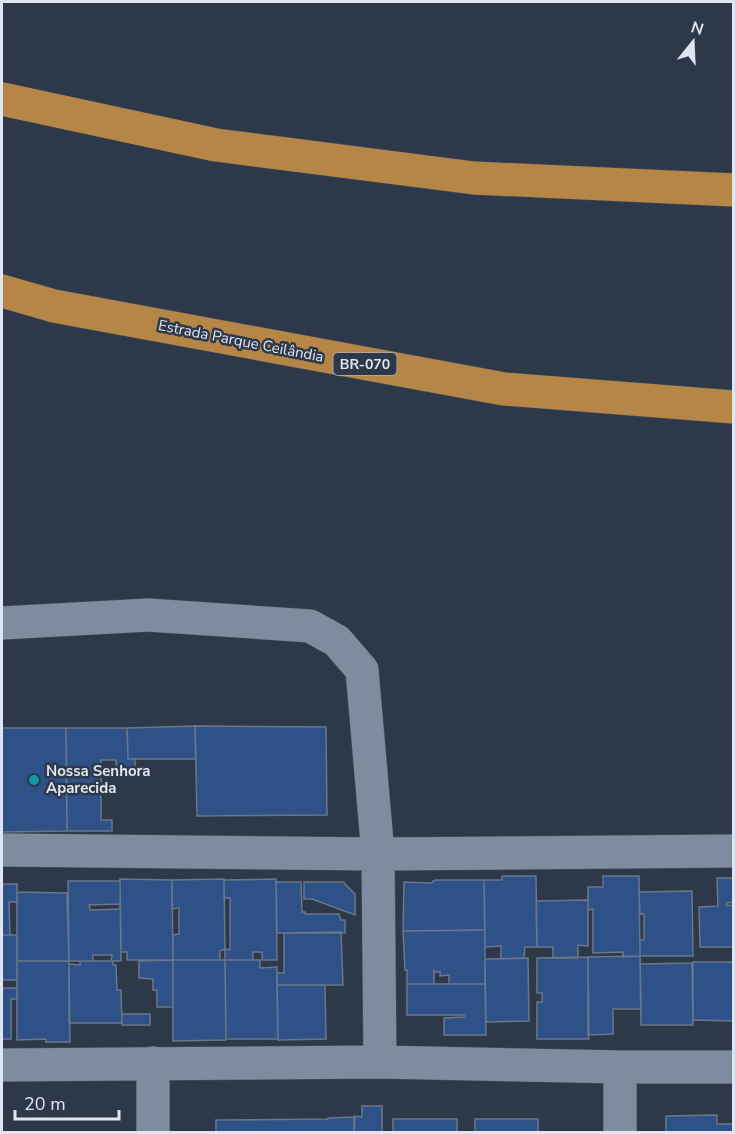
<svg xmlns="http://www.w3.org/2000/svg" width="735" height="1134" viewBox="0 0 735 1134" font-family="'Nunito Sans',sans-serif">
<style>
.building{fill:#2e5287;stroke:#6a778a;stroke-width:1.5;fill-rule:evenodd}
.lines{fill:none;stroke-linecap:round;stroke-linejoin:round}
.minor-casing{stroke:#4a5361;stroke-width:34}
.highway-casing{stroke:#4a5361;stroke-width:34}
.minor{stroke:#7f8c9f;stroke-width:33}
.highway{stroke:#b58646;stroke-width:33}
.culture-dot{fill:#0f9aa8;stroke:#2d3849;stroke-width:2}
.labels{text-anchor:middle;stroke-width:5;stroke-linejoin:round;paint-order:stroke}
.shield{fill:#2d3849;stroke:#aab2bf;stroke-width:1.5}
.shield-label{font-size:14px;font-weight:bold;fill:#dfe6f1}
.street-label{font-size:15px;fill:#dfe6f1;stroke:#2d3849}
.poi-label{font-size:15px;font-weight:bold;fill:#dfe6f1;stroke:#2d3849;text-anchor:start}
</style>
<rect width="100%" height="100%" fill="#2d3849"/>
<path class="building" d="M195,726L326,727L327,815L197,816Z
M195,726L196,759H128L127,728Z
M2,728H66L67,831L2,832Z
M66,728H127L128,759H135V771L116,772V760H101V820H112V831H67Z
M502,876H536L537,947H525L524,958L501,959V946L485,947L484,880H502Z
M603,876H639L640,956L623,957V952L593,953V909L588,910V887H603Z
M717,878H734V902L727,903L726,905L734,906V947H700L699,907L718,906Z
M120,879L172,880L173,960H127V952H121Z
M224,879L225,949L220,951V960H173V935L179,934V908L172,909V880Z
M276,879L277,960H262V952H253V960H225V949L230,950V898H224V880Z
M435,880H484L485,930L403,931L404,882L432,883L433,881Z
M68,881H120L121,961H111L112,955H93V961H69ZM120,904V909L90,910L89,905Z
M276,882H301L302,912H305V914H339L341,920H345V933H277Z
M304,882H343L355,894V915L312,899H304Z
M2,884H17V902H9L10,935H2Z
M692,891L693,956H640V940H644V914H640L639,892Z
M17,892L67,893L69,961H17Z
M588,900V946L578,945V958H553V947H537L536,901Z
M485,930V984H449V975L440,976V972H435L434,970V984H407V970H405L403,931Z
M341,932L343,985H277V973H284V933Z
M2,935H17V980H2Z
M640,956L641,1009H613V1034L588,1035V957Z
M588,957L589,1039H537V1002H542V993H537V958Z
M528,958L529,1021L486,1022L485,959Z
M173,960V1007H157V990H153V979L139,978V961Z
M173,960H225L226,1040L173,1041Z
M225,960H260V968L277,967L278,1039H226Z
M17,961H69L70,1042H46V1039L17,1040Z
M80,961H113V965H116L117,990H121L122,1023H69V964L80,965Z
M693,962H734V1021L693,1020Z
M692,963L693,1025H641L640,964Z
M407,984H485L486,1035H444V1018L464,1017V1015H407Z
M277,985H325L326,1039L278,1040Z
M2,988H17V999H11V1039H2Z
M122,1014H150V1025H122Z
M362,1106H382V1132H354V1116L362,1117Z
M717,1115V1124H734V1132H666V1116Z
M355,1117L354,1132H216V1120L328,1119V1118Z
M393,1119H457V1132H393Z
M475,1119H538V1132H475Z"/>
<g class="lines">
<defs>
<path id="minor" d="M2,623L148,615L310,626L337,641L362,670L378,854L380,1062
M2,850L378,854L734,851
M153,1063V1132
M2,1065L380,1062L620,1067H734
M620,1067V1132"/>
<path id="highway" d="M2,99L216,145L474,178L734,190
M2,291L54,306L504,389L734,407"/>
</defs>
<use href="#minor" class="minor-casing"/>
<use href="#highway" class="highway-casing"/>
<use href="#minor" class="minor"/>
<use href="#highway" class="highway"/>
</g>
<circle class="culture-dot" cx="34" cy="780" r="6"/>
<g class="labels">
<rect class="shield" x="333.5" y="353" width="63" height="22" rx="4.5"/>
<g class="shield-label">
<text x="365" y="369">BR-070</text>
</g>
<g class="street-label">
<text transform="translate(241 341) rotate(11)" y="5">Estrada Parque Ceilândia</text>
</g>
<g class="poi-label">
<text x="46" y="776">Nossa Senhora<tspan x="46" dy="17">Aparecida</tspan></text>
</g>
</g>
<rect width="735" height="1134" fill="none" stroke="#dfe6f1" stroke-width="6"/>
<g transform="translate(693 42) rotate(18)" stroke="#2d3849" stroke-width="4.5" paint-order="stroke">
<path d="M0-4.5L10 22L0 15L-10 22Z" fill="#dfe6f1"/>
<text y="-9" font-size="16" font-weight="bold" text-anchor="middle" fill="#dfe6f1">N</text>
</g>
<path d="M15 1110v9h104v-9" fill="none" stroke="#dfe6f1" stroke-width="3"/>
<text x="24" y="1110" font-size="18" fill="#dfe6f1" stroke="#2d3849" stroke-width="4.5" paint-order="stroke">20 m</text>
</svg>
